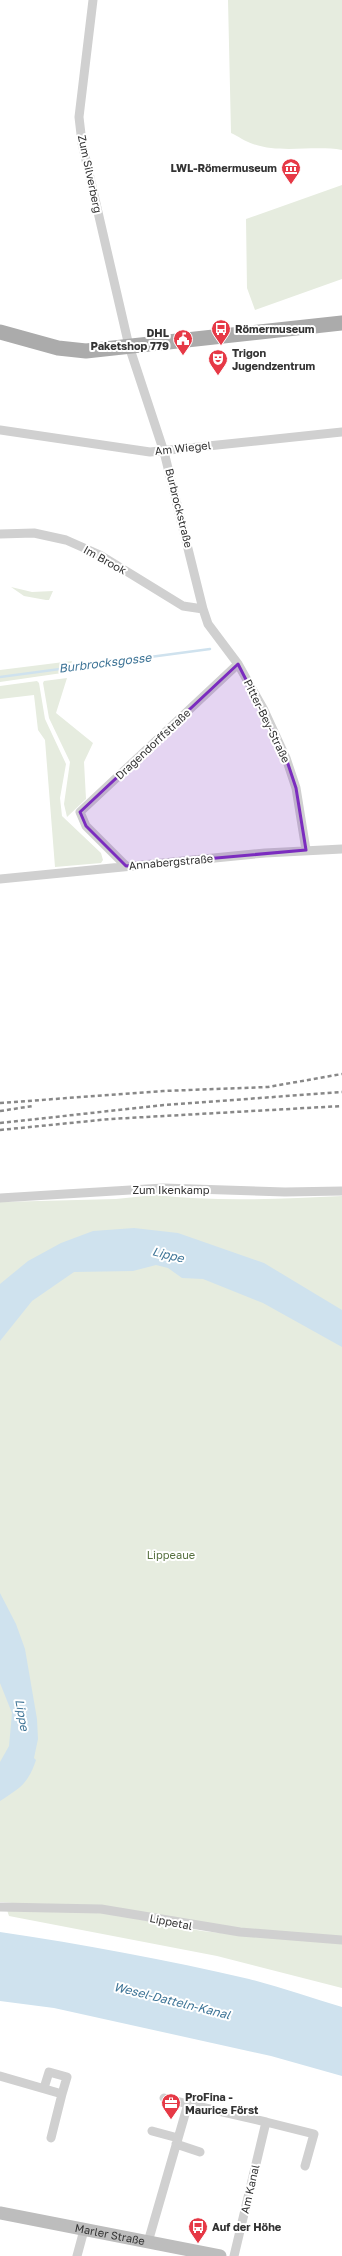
<svg xmlns="http://www.w3.org/2000/svg" width="342" height="2256" viewBox="0 0 342 2256" font-family="'Golos Text',sans-serif">
<style>
.green{fill:#e6ecdf}
.water{fill:#cfe2ee}
.lines{fill:none;stroke-linecap:round;stroke-linejoin:round}
.stream{stroke:#cfe2ee;stroke-width:2.5}
.street{stroke:#d0d0d0;stroke-width:9}
.secondary{stroke:#bdbdbd;stroke-width:13}
.primary{stroke:#ababab;stroke-width:15}
.rail{stroke:#888;stroke-width:2.5;stroke-dasharray:4 3;stroke-linecap:butt}
.marked{fill:#7b2cbf;fill-opacity:0.2;stroke:#7b2cbf;stroke-width:3;stroke-linejoin:round}
.labels{text-anchor:middle;stroke-width:4;stroke-linejoin:round;paint-order:stroke}
.poi-label{font-size:11px;font-weight:bold;fill:#333;stroke:#fff;text-anchor:start}
.street-label{font-size:11px;fill:#333;stroke:#fff}
.park-label{font-size:11px;fill:#56703f;stroke:#fff}
.water-label{font-size:12px;font-style:italic;fill:#3f7597;stroke:#fff}
</style>
<rect width="100%" height="100%" fill="#fff"/>
<path class="green" d="M228,0H342V150C313,145 281,154 253,144C246,142 238,136 231,133Z
M342,185V279L255,310L247,288L246,219Z
M11,587L32,592L53,591L49,600H46L24,596Z
M72,661L69,672L0,682V670Z
M67,678L56,713L93,743L84,762L86,799L67,817L64,804L70,762L49,718L43,683L44,681Z
M37,681L39,683L45,719L66,764L60,798L62,816L101,853L103,860L101,863L55,867L45,740L38,730L34,695L0,699V686Z
M155,1195C217,1202 279,1199 342,1196V1937L245,1930L149,1914L0,1902V1202L116,1199Z
M7,1910L100,1912L202,1931L259,1937L342,1942V1988L217,1956L9,1916Z"/>
<path class="water" d="M134,1228L178,1233L264,1263L342,1310V1347L263,1303L203,1279L182,1278L168,1268L156,1265L133,1271L74,1272L32,1301L0,1341V1284L28,1261L61,1243L93,1231Z
M0,1593L16,1624L25,1649L37,1719L38,1739L34,1758L36,1760C28,1784 20,1788 0,1801V1762L9,1746L12,1713L0,1683Z
M0,1932C83,1944 167,1960 249,1979C280,1987 311,1998 342,2007V2076L271,2056L54,2008L0,2001Z"/>
<g class="lines">
<path class="stream" d="M0,677L210,649"/>
<path class="street" d="M93,0L79,117L82,143L129,346L164,452L203,609L208,624L238,664L264,710L286,758L296,788L306,850
M0,430L150,452L342,432
M0,534L34,533L66,540L100,555L183,606L203,609
M126,866L86,826L80,812L238,664
M0,879L265,853L342,849
M0,1198L163,1188L285,1192L342,1191
M0,1907L101,1909L240,1932L342,1940
M0,2076L62,2094L51,2138
M44,2088L49,2072L67,2077L62,2094
M164,2098L188,2104
M266,2122L314,2134L305,2166
M152,2131L178,2138
M176,2144L200,2152
M148,2242L188,2104L266,2122L234,2256
M77,2256L84,2230"/>
<path class="secondary" id="s1" d="M0,2213L220,2256"/>
<path class="primary" d="M0,332L58,348L86,351L342,323"/>
<path class="rail" d="M0,1103L163,1091L268,1087L342,1074
M0,1111L33,1106
M0,1123L164,1105L342,1092
M0,1130L110,1119L342,1106"/>
</g>
<path class="marked" d="M238,664L286,758L296,788L306,850L126,866L86,826L80,812Z"/>
<defs>
<symbol id="museum-pin" viewBox="-11 -11 22 30"><path d="M0 17L-7.5 6A9.5 9.5 0 1 1 7.5 6Z" fill="#e63946" stroke="#fff"/><path d="M0-6L6-3V-2H-6V-3ZM-5-1h2V3h-2ZM-1-1h2V3h-2ZM3-1h2V3H3ZM-6 4H6V6H-6Z" fill="#fff"/></symbol>
<symbol id="bus-pin" viewBox="-11 -11 22 30"><path d="M0 17L-7.5 6A9.5 9.5 0 1 1 7.5 6Z" fill="#e63946" stroke="#fff"/><path d="M-5-6H5V4H4V6H2V4H-2V6H-4V4H-5ZM-3.5-4V0h7V-4ZM-3.5 1.2v1.5H-2V1.2ZM2 1.2v1.5H3.5V1.2Z" fill="#fff"/></symbol>
<symbol id="civic-pin" viewBox="-11 -11 22 30"><path d="M0 17L-7.5 6A9.5 9.5 0 1 1 7.5 6Z" fill="#e63946" stroke="#fff"/><path d="M-.6-6.5H3V-4.5H.6V-3L4-1V1h2V6H-6V1h2V-1L-.6-3ZM-1.2 2.5V6h2.4V2.5Z" fill="#fff"/></symbol>
<symbol id="theatre-pin" viewBox="-11 -11 22 30"><path d="M0 17L-7.5 6A9.5 9.5 0 1 1 7.5 6Z" fill="#e63946" stroke="#fff"/><path d="M-5-5.5Q0-4 5-5.5V0Q5 5 0 6Q-5 5-5 0ZM-3.3-2.5H-1v1.5H-3.3ZM1-2.5H3.3v1.5H1ZM-2.8 1Q0 5.5 2.8 1Z" fill="#fff"/></symbol>
<symbol id="office-pin" viewBox="-11 -11 22 30"><path d="M0 17L-7.5 6A9.5 9.5 0 1 1 7.5 6Z" fill="#e63946" stroke="#fff"/><path d="M-6-3h4V-5.5h4V-3h4V5H-6ZM-1-4.5V-3h2v-1.5ZM-6 0V1H6V0Z" fill="#fff"/></symbol>
</defs>
<g fill-rule="evenodd">
<use href="#museum-pin" x="280" y="157" width="22" height="30"/>
<use href="#bus-pin" x="210" y="318" width="22" height="30"/>
<use href="#civic-pin" x="172" y="328" width="22" height="30"/>
<use href="#theatre-pin" x="207" y="348" width="22" height="30"/>
<use href="#office-pin" x="160" y="2092" width="22" height="30"/>
<use href="#bus-pin" x="187" y="2216" width="22" height="30"/>
</g>
<g class="labels">
<g class="poi-label">
<text x="277" y="172" text-anchor="end">LWL-Römermuseum</text>
<text x="235" y="333">Römermuseum</text>
<text x="169" y="337" text-anchor="end">DHL<tspan x="169" dy="13">Paketshop 779</tspan></text>
<text x="232" y="357">Trigon<tspan x="232" dy="13">Jugendzentrum</tspan></text>
<text x="185" y="2101">ProFina -<tspan x="185" dy="13">Maurice Först</tspan></text>
<text x="212" y="2231">Auf der Höhe</text>
</g>
<g class="street-label">
<text transform="translate(90 174) rotate(78)" y="4">Zum Silverberg</text>
<text transform="translate(183 448) rotate(-6)" y="4">Am Wiegel</text>
<text transform="translate(179 508) rotate(76)" y="4">Burbrockstraße</text>
<text transform="translate(105 560) rotate(29)" y="4">Im Brook</text>
<text transform="translate(267 721) rotate(64)" y="4">Pitter-Bey-Straße</text>
<text transform="translate(153 744) rotate(-43)" y="4">Dragendorffstraße</text>
<text transform="translate(171 862) rotate(-5)" y="4">Annabergstraße</text>
<text x="171" y="1194">Zum Ikenkamp</text>
<text transform="translate(171 1922) rotate(11)" y="4">Lippetal</text>
<text transform="translate(250 2189) rotate(-77)" y="4">Am Kanal</text>
<text dy="4" stroke="none"><textPath href="#s1" startOffset="112">Marler Straße</textPath></text>
</g>
<g class="park-label">
<text x="171" y="1559">Lippeaue</text>
</g>
<g class="water-label">
<text transform="translate(105 663) rotate(-7)" y="4">Burbrocksgosse</text>
<text transform="translate(168 1255) rotate(14)" y="4">Lippe</text>
<text transform="translate(22 1715) rotate(80)" y="4">Lippe</text>
<text transform="translate(172 2001) rotate(14)" y="4">Wesel-Datteln-Kanal</text>
</g>
</g>
</svg>
